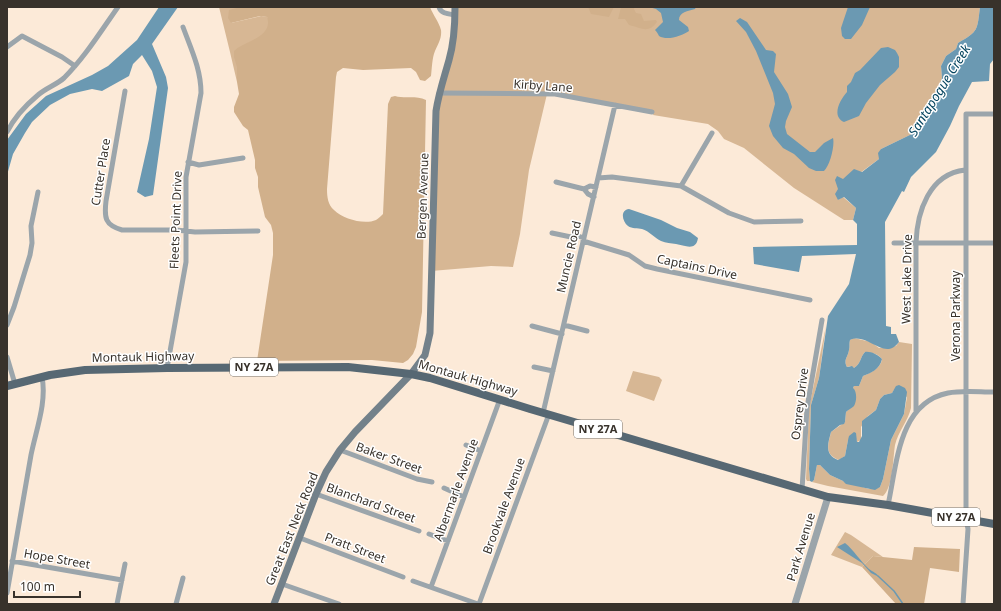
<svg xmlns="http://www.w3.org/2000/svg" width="1001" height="611" viewBox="0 0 1001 611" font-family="'Noto Sans',sans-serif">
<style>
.green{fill:#d7b794}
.forest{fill:#d1b08b}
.water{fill:#6b99b2}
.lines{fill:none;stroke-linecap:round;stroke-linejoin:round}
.stream{stroke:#6b99b2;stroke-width:1.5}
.minor{stroke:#9ba5ab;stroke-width:5}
.tertiary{stroke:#9ba5ab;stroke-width:7}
.secondary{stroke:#73818a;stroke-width:7}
.primary{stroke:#576873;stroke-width:8}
.labels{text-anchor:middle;stroke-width:3;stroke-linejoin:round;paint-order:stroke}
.shield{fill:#fff;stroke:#74706b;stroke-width:1}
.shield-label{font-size:11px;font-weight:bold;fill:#38322b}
.street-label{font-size:12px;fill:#38322b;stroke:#fff}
.water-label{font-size:13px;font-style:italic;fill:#03435e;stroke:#fff}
</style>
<rect width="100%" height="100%" fill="#fcead8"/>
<path class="green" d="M219,7H240L236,9L231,23L261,16L267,17L275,28L237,82L230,52Z
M455,7H980C977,30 979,31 958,43L956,49L946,56L941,66L942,78L935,96L923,110L921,123L916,132L881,149L879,159L838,189V200L843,197L856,208L853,220H844L794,188L744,148L724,139L718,131L708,124L653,115L654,112L547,94L529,170L520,234L513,267L491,266L431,271L436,111L449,59Z
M826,326L819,378L811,405L809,469L810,481H807L806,479L809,408Z
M854,338L871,342L879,348L896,346L899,342L912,344L911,408C908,421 898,432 895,445C893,457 893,488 883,496L828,486L812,482L814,480L817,465H820L830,475L843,481L869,489L880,487L883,479L891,440L904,414L907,397L894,390L892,393L884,395L880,399L876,410L868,416L861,427V440L857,442L856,439V435L848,440L845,456L839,460C824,454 828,445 831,432L845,422L846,412L854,405L853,388L854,386H859L863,376C871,373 881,368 882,359C878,354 872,352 865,352C860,357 861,364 854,368L850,366L847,367C843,360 848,357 849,350C850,347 849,344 850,340Z
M633,371L659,377L662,380L654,401L626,391Z
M845,532L851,535L883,557L873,556L862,567L831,555Z"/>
<path class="forest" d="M240,7H430C433,15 439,22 441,30C442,38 438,44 435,51C432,58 432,68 431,76L425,81L420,80L416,72L411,68L363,70L343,68L337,72L336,77L327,189C327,197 328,205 334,210C343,219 364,225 376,220C379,218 381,216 383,214L388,104L391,97L395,96C405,99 416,95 426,100L422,312L416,347L413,354L408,360L403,363L372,360L257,361L273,255V233L271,225L265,217L258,187V177L255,168V160L248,130L243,126L234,112V107L239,94L237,82V67L234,57V51C244,41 274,37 267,17L260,16L231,23L228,18L229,10Z
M588,7H614L609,17L591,14Z
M621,7H635L634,9L636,13L641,14L644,21L656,20L657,22C648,34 642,28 629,25L625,19H618Z
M914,547L960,549L959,572L930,568L924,604H896L862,567L873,556L912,560Z"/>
<path class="water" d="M159,7H178L152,44L166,77L168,88L153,195L145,197L137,192L149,139L157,87L152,71L142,55L133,64L129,76L102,91L92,89L70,94L50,105L32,122L25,133L13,154L7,175V140L26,114L46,96L92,75L108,66L137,40Z
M649,7H696L695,9C688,11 679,12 679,20L688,27L689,31C682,36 667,41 659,36C658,34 657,32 655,30L663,22L661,13L656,9Z
M848,7H870L862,25L851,39H845L842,36L841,28Z
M980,7H994V59L990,64L989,81L972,82L959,106L950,126L936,152L911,177L904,192L902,191L885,222L886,326L891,327V334H896L899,342C884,362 868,332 850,340C849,344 850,347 849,350C848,357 843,360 847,367L852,366L854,368C861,364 860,357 865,352C871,351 878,355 882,359C880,369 871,373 863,376L859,386H854L853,388C857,391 857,401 854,406C852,408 848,410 846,412L845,422L844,424L840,425L831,432C828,444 824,454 838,460L845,456L848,440L849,436L854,432L856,433L857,442H859L862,436V421L876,410L880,399L884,395L892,393L896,386L899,385L905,388L907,392L904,414L891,440L883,479L880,487L875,490L846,484L843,481L830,475L820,465H817L814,480L812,482L810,481L809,469L811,405L819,378L828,316L849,284L856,254L802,256L799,272L754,264L753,247L857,245V224L853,220L856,208L844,197L838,200L835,194L838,189L835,180L837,176L843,179L854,169L862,172L879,159L878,153L881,149L916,132L921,123L923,111L935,96L942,78L941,66L946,56L956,49L958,43C979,31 977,30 980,7Z
M740,18L747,22L766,50L773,51L776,54L774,72L788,94L792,107L786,121L785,127L787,134L810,152H815L824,143L833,138C835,145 830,166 824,171H816L809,168L794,154L783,148L773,136L769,126L775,104L773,93L756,51L746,32L736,21Z
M888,47L895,50L897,53L899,57V67L895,72L880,85L866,103L859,116L844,122C831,116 840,100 847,92V86L851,82L855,73L860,70L881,48Z
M629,209L661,220L677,228L690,232L698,238C696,252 684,245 676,244C671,243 666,243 661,241C655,238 649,231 642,229C638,228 632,229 628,226C622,221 620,210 629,209Z
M845,543C854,550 860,561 869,569C873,572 877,573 879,577L871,573L862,563L837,547Z"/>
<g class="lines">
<path class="stream" d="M878,576L894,591L903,604"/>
<path class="minor" d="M439,7C441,14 449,14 455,15
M7,47L22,36L62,57L75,66
M125,91L106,201C104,218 105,225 122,230H176L195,232L258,231
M439,93L555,94L652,112
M7,132C14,118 26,105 38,95C46,88 56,85 64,78C85,57 101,31 118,7
M188,162L199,165L243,158
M598,178L612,177L681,186L729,213L754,222L801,221
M556,182L584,189L590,186L596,187
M681,186L712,133
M584,189L588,194L594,197
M552,233L571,237L578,236L584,238
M583,241L629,255L645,266L657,269L810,300
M894,243H994
M7,325L14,307L30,255L32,243L31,226L38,192
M564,325L587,331
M532,326L562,334
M7,357L15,384
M534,367L553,371
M167,368L186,262V177L201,93C201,69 191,49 183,27
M916,412V243C917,212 929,174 965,170
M543,413L615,105
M466,445L481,451
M340,450L417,479L432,482
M444,488L464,497
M802,490L807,408L822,320
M316,494L419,531
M888,505C897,465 898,403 948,393C962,390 979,392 994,392
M429,534L448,541
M300,538L403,577
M12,561L122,580
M413,581L478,604
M282,584L339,604
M431,587L500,399
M7,593C15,547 23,501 31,455C36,430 47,402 42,377
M117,604L125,564
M176,604L183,578
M479,604L549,414
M963,604L968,529L966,519V114H994"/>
<path class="tertiary" d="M795,604L828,497"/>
<path class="secondary" d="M274,604L316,494L326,472L340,450L355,432L411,374L425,355L430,333L436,111C439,92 444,78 449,60C454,43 455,24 455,7"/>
<path class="primary" d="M7,386L50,375L85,370L167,368L348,367L411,374L430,378L530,409L828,497L888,505L994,524"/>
</g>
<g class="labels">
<g class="shield">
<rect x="230" y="358" width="48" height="18" rx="3"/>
<rect x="574" y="420" width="48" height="18" rx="3"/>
<rect x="932" y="508" width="48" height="18" rx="3"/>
</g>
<g class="shield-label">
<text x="254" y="371">NY 27A</text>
<text x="598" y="433">NY 27A</text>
<text x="956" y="521">NY 27A</text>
</g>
<g class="street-label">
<text transform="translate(543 86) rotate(4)" y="4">Kirby Lane</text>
<text transform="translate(101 172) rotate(-81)" y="4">Cutter Place</text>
<text transform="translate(423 196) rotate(-88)" y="4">Bergen Avenue</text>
<text transform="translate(176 220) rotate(-88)" y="4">Fleets Point Drive</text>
<text transform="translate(569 257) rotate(-77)" y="4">Muncie Road</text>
<text transform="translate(697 267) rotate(12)" y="4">Captains Drive</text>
<text transform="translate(907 279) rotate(-89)" y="4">West Lake Drive</text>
<text transform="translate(956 316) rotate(-90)" y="4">Verona Parkway</text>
<text transform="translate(143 357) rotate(-1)" y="4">Montauk Highway</text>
<text transform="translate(468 378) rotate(16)" y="4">Montauk Highway</text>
<text transform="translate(800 404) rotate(-83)" y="4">Osprey Drive</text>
<text transform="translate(389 458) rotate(20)" y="4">Baker Street</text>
<text transform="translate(456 490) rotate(-70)" y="4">Albermarle Avenue</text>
<text transform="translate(371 503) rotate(20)" y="4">Blanchard Street</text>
<text transform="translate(504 506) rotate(-70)" y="4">Brookvale Avenue</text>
<text transform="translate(292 529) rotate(-68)" y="4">Great East Neck Road</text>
<text transform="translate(801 547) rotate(-73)" y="4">Park Avenue</text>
<text transform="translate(355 548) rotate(21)" y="4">Pratt Street</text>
<text transform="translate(57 559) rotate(10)" y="4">Hope Street</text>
</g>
<g class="water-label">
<text transform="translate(939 90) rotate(-58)" y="5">Santapogue Creek</text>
</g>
</g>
<rect width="1001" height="611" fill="none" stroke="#38322b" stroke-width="16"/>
<path d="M14 591v6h66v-6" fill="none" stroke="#38322b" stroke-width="2"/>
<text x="20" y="591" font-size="12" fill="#38322b" stroke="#ffffff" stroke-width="3" paint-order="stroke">100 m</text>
</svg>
